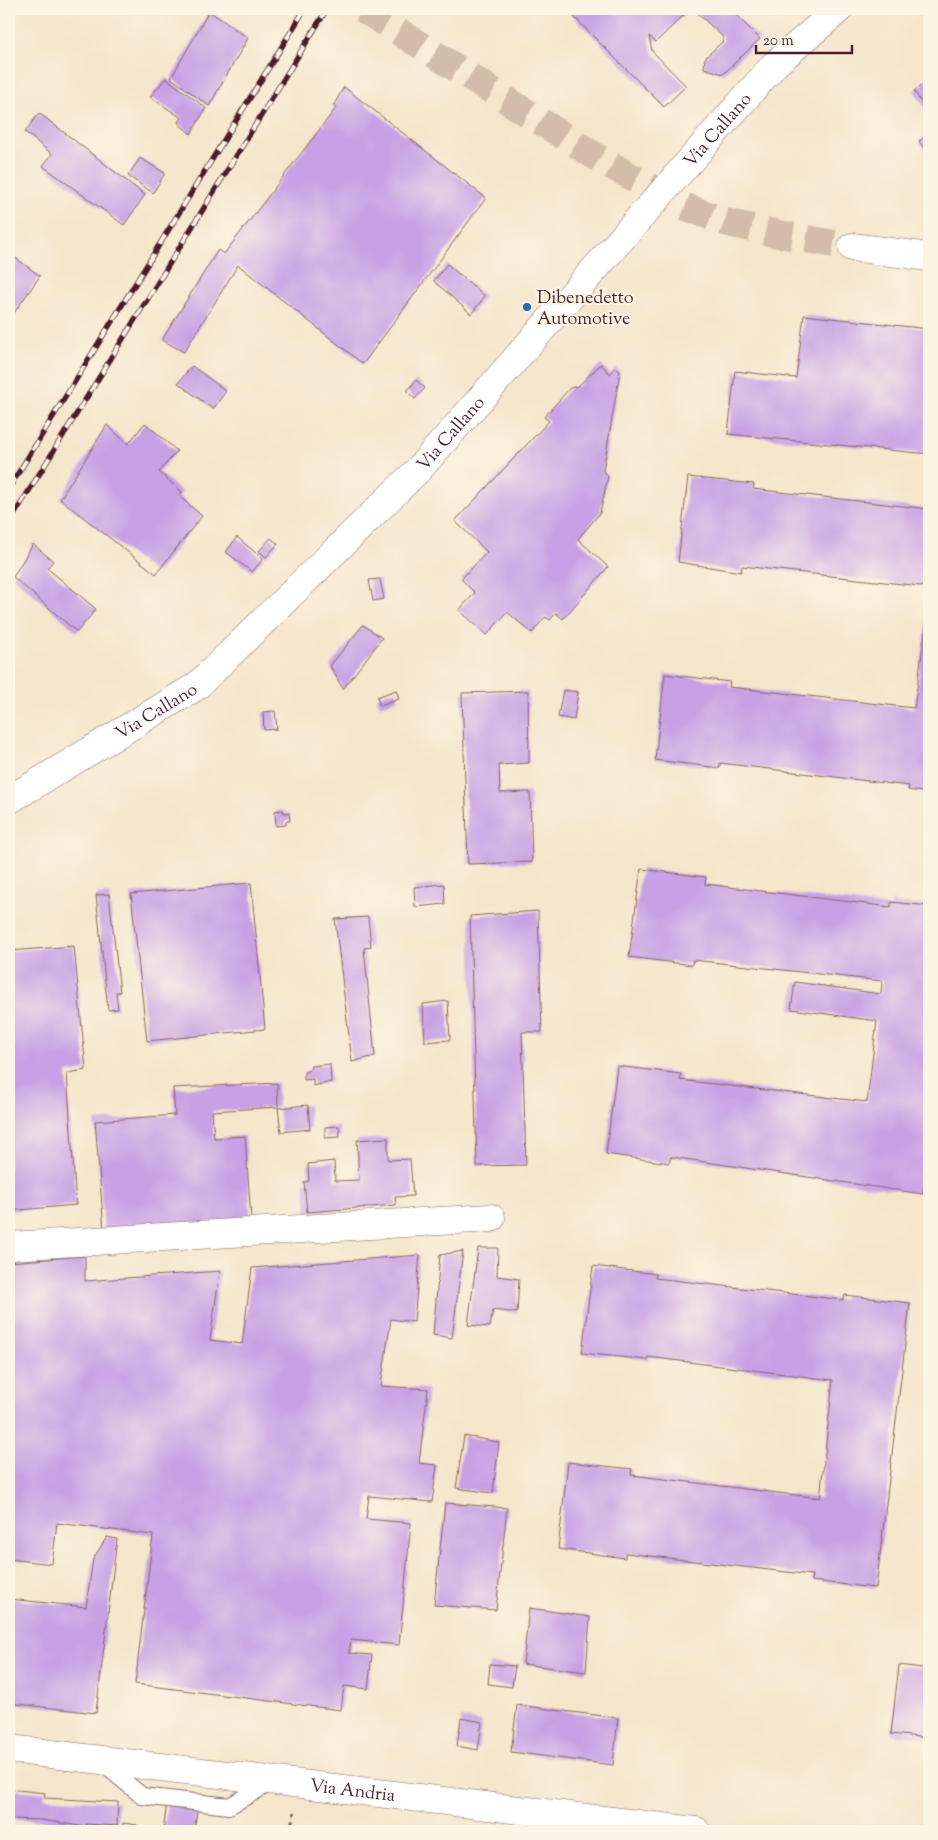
<svg xmlns="http://www.w3.org/2000/svg" width="938" height="1840" viewBox="0 0 938 1840" font-family="'Sorts Mill Goudy',serif">
<style>
.building{fill:#c7a0e5}
.lines{fill:none;stroke-linecap:round;stroke-linejoin:round}
.secondary-tunnel{stroke:#d3bdaa;stroke-width:28;stroke-dasharray:28 14;stroke-linecap:butt}
.lane-casing{stroke:#866463;stroke-width:18}
.street-casing{stroke:#866463;stroke-width:29}
.secondary-casing{stroke:#866463;stroke-width:29}
.path{stroke:#866463;stroke-width:3;stroke-dasharray:4 4;stroke-linecap:butt}
.lane{stroke:#fff;stroke-width:16}
.street{stroke:#fff;stroke-width:28}
.secondary{stroke:#fff;stroke-width:28}
.rail-casing{stroke:#4a1f2b;stroke-width:5.5}
.rail{stroke:#fcf5e5;stroke-width:4;stroke-dasharray:11;stroke-linecap:butt}
.poi-dot{fill:#1f6fb2;stroke:#fcf5e5;stroke-width:2}
.labels{text-anchor:middle;stroke-width:4;stroke-linejoin:round;paint-order:stroke}
.street-label{font-size:18px;fill:#4a1f2b;stroke:#fcf5e5}
.poi-label{font-size:18px;fill:#4a1f2b;stroke:#fcf5e5;text-anchor:start}
</style>
<rect width="100%" height="100%" fill="#fcf5e5"/>
<filter id="ink" filterUnits="userSpaceOnUse"><feTurbulence type="fractalNoise" baseFrequency=".02" numOctaves="2"/><feDisplacementMap in="SourceGraphic" scale="10" xChannelSelector="R" yChannelSelector="G"/><feConvolveMatrix kernelMatrix="1 2 1 2 8 2 1 2 1" color-interpolation-filters="sRGB"/></filter>
<filter id="wash" filterUnits="userSpaceOnUse"><feTurbulence type="fractalNoise" baseFrequency=".0096" numOctaves="4" result="noise"/><feDisplacementMap in="SourceGraphic" scale="20" xChannelSelector="R" yChannelSelector="G"/><feGaussianBlur stdDeviation="1.12" result="paint"/><feColorMatrix in="noise" values="0 0 0 0 0 0 0 0 0 0 0 0 0 0 0 0 0 1.4 0 .05"/><feComposite in="paint" operator="in"/></filter>
<g filter="url(#wash)">
<rect width="100%" height="100%" fill="#f5e5ca"/>
<g id="blocks">
<path class="building" d="M566,9H690L656,42L649,36L652,51L686,86L664,107Z
M693,9H730L760,39L723,74L704,68L705,58L723,41V37Z
M209,11L248,38L209,106L171,78Z
M166,78L206,108L191,134L178,123L182,118L150,97Z
M929,79V114L914,91Z
M344,87L486,198L363,364L238,265L184,352L162,340L218,250L224,254L336,108L333,106Z
M39,113L145,195L124,225L43,166L52,154L25,132Z
M929,134V156L919,141Z
M140,158L165,173L153,193L128,176Z
M9,253L40,276L9,320Z
M447,264L485,296L471,314L434,281Z
M804,315L929,329V454L728,434L735,371L796,378Z
M601,364L610,374L616,367L620,372L603,471L608,476L600,513L578,539L608,567L563,619L556,613L550,620L545,617L532,633L507,612L487,635L459,610L475,593L461,579L487,552L455,521L549,421L544,417L570,388L578,386Z
M192,366L226,391L213,409L178,383Z
M416,380L425,388L415,399L407,391Z
M145,423L177,451L159,472L182,492L179,496L202,516L156,574L60,499L107,425L128,444Z
M688,477L754,484L753,489L929,509V587L742,566L741,572L678,562Z
M237,537L263,559L252,572L226,552Z
M271,538L278,544L266,557L259,551Z
M33,544L53,561L47,568L96,609L77,632L13,577Z
M380,579L384,599L373,601L369,580Z
M928,612L929,793L908,790L909,786L720,763V768L655,760L665,674L730,682L729,687L914,708Z
M363,625L382,638L343,689L330,666Z
M396,690L399,699L380,706L377,697Z
M563,690L578,692L574,720L558,717Z
M528,691L529,763L499,765L500,793L530,792L532,862L468,864L462,693Z
M275,711L277,729L264,730L263,712Z
M283,810L284,813H289L290,821H286V825L276,826L275,811Z
M641,869L706,877L705,884L891,907V902L929,906V1142L923,1194L671,1157L669,1163L606,1154L617,1066L681,1074L680,1080L867,1102L877,1021L791,1009L795,982L881,994L882,981L693,960L692,965L629,957Z
M251,883L265,1029L147,1041L131,894Z
M444,884L445,904L415,907L414,887Z
M109,894L120,992H116L118,1009L108,1010L96,895Z
M538,911L542,1032H522L526,1165L477,1166L470,916Z
M368,917L371,947L364,948L375,1056L352,1062L335,919Z
M74,946L86,1070L67,1073L76,1205L9,1211V951Z
M448,1001L450,1040L425,1042L423,1004Z
M330,1064L331,1082L313,1086V1079L304,1080V1072L310,1070L311,1066Z
M277,1083L278,1107L212,1111L214,1138L245,1136L251,1219L104,1230L95,1121L175,1115L173,1088Z
M308,1105L310,1129L281,1132L278,1108Z
M339,1126L340,1137L325,1138V1127Z
M388,1138V1160L410,1159L413,1196L395,1197L396,1205L307,1212L304,1182L309,1181L308,1164L334,1161L335,1181L359,1180L357,1140Z
M478,1248H498L497,1276L519,1279L517,1313L493,1310L490,1327L468,1325Z
M463,1251L452,1338L433,1335L440,1255Z
M420,1255L414,1322L391,1319L381,1386L428,1389L419,1463L437,1465L432,1502L369,1496L366,1519L411,1523L399,1645L351,1640L349,1653L372,1655L368,1689L344,1686L341,1710L135,1684L153,1535L57,1523L52,1564L9,1559V1262L85,1256V1281L220,1271L210,1340L242,1344L252,1268Z
M593,1266L656,1274L655,1278L843,1300L845,1295L910,1303L876,1588L811,1581L812,1575L625,1553V1558L558,1549L568,1462L632,1469L631,1475L820,1498L833,1380L648,1357V1360L582,1353Z
M464,1436L499,1442L493,1493L456,1488Z
M445,1503L507,1508L496,1610L434,1605Z
M107,1537L117,1539L96,1713L9,1703V1599L86,1607L93,1559Z
M529,1608L590,1617L586,1672L523,1664Z
M490,1664L515,1666L512,1687L488,1684Z
M899,1665L929,1669V1738L891,1734Z
M517,1705L618,1718L613,1765L511,1752Z
M461,1718L482,1722L478,1750L457,1746Z
M9,1789L45,1793L44,1798L118,1802L117,1826L86,1824V1827L42,1820L9,1819Z
M167,1803L198,1805L194,1831H163Z
M123,1823L137,1825L136,1831H122Z"/>
</g>
</g>
<g filter="url(#ink)">
<use href="#blocks" fill-opacity="0" stroke="#866463" stroke-width="1"/>
<g class="lines">
<path class="secondary-tunnel" d="M363,9L603,161L684,206L725,222L778,234L852,247"/>
<defs>
<path id="lane" d="M101,1762L142,1796L229,1806L272,1782"/>
<path id="street" d="M9,1246L491,1218"/>
<g id="secondary">
<path d="M852,247L929,257"/>
<path id="s1" d="M9,800L197,686L418,470L775,64L839,9"/>
<path id="s2" d="M9,1749L696,1831"/>
</g>
</defs>
<use href="#lane" class="lane-casing"/>
<use href="#street" class="street-casing"/>
<use href="#secondary" class="secondary-casing"/>
<path class="path" d="M290,1831L294,1812"/>
<use href="#lane" class="lane"/>
<use href="#street" class="street"/>
<use href="#secondary" class="secondary"/>
<defs>
<path id="rail" d="M9,488L305,9
M9,523L327,9"/>
</defs>
<use href="#rail" class="rail-casing"/>
<use href="#rail" class="rail"/>
</g>
</g>
<circle class="poi-dot" cx="527" cy="307" r="5"/>
<g class="labels">
<g class="street-label">
<text dy="6" stroke="none"><textPath href="#s1" startOffset="982">Via Callano</textPath></text>
<text dy="6" stroke="none"><textPath href="#s1" startOffset="578">Via Callano</textPath></text>
<text dy="6" stroke="none"><textPath href="#s1" startOffset="172">Via Callano</textPath></text>
<text dy="6" stroke="none"><textPath href="#s2" startOffset="346">Via Andria</textPath></text>
</g>
<g class="poi-label">
<text x="537" y="303">Dibenedetto<tspan x="537" dy="21">Automotive</tspan></text>
</g>
</g>
<rect width="938" height="1840" fill="none" stroke="#fcf5e5" stroke-width="30"/>
<path d="M756 45v8h96v-8" fill="none" stroke="#4a1f2b" stroke-width="2.5"/>
<text x="763" y="45" font-size="15" fill="#4a1f2b" stroke="#fcf5e5" stroke-width="4" paint-order="stroke">20 m</text>
</svg>
